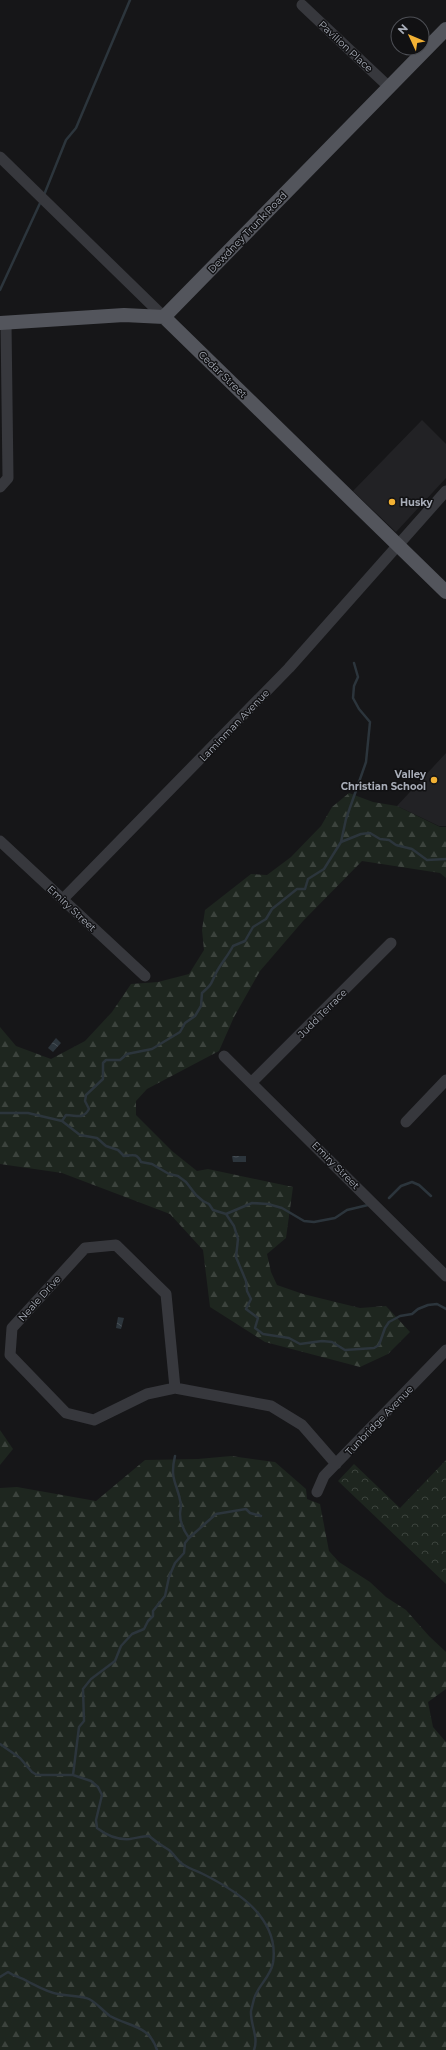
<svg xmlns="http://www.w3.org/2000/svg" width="446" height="2050" viewBox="0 0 446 2050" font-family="Montserrat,sans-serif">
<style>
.built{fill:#222225}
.forest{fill:url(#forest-firs)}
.park{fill:url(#park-crowns)}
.water{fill:url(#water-waves)}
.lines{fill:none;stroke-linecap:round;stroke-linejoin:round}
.stream{stroke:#2c353c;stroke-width:2.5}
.minor{stroke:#37383d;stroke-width:11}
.major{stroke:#53555c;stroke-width:14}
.poi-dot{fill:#f2b134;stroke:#111113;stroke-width:1.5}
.labels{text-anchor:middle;stroke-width:3;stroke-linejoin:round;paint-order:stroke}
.street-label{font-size:10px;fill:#a8adb8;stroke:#111113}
.poi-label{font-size:10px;font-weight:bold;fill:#a8adb8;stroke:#111113;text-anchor:start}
</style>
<defs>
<pattern id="forest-firs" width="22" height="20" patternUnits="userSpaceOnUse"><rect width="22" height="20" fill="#1e261f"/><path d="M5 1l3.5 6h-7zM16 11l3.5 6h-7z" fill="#3c433d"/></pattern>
<pattern id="park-crowns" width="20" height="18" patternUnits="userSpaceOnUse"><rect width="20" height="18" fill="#1e261f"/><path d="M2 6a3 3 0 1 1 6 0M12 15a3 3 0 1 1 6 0" fill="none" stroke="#3c433d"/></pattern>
<pattern id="water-waves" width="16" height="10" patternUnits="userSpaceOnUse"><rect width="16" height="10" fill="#2c353c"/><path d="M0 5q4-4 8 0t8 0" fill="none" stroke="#485056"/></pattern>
</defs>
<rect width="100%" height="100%" fill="#161618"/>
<path class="built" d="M422,420L446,444V478L396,532L353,491Z
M446,753V826H439L397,806Z"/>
<path class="forest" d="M349,793L373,802L397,806L440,827H446V878L440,873L362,861L303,921L260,971L234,1017L219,1051L147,1089L136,1101V1115L172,1151L197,1171L208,1169L293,1187L286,1238L267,1254L271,1272L277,1285L303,1294L360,1308L386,1306L410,1332L388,1354L360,1367L265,1342L210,1307L203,1250L170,1214L62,1173L0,1164V1027L16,1046L51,1059L85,1041L112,1012L131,984L158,982L189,974L204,950L202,930L205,910L251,874L267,875L291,857L321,826L332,807Z
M0,1430L13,1449L0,1465Z
M231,1456L275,1462L306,1489L307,1499L320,1504L329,1551L339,1562L370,1582L386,1597L406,1610L429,1636L446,1652V1689L428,1702L433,1727L446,1742V2050H0V1488L17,1487L96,1501L145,1460L198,1459Z"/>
<path class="park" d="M446,1460V1584L338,1481L354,1464L400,1508Z"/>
<path class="water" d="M56,1038L61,1043L53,1052L48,1048Z
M232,1156H246V1162H233Z
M118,1317L124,1318L121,1329L116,1328Z"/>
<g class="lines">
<path class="stream" d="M44,195L66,140L76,128L130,0
M0,290L41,201
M341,842L346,819L366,762L370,722L359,709L353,698L354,686L358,677L354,663
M0,1113H28L62,1121L66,1115C77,1115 83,1120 89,1109L85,1101L86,1095L103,1079V1063L106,1060H120L127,1054L152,1049L180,1032L185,1023L195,1016L201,1006L202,993C213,983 210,985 216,973C221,963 228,956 233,946L245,941L253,927L266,919L272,909L297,889H305L308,879L324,869L341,842L361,834L370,833L380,839L389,840L396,845L412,849L427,860L446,859
M62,1121L80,1135L97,1138L106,1146L118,1150L124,1156C133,1155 137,1153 141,1162L152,1164L169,1174L178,1176L186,1182L196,1195L203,1201L209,1204L213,1210L226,1214L234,1226L238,1239L236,1257L246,1281L247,1291L251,1299L246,1309L258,1318L255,1328L263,1334L289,1338L300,1344L322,1341L332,1342L345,1350L374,1348L379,1345L385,1328L389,1322L400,1316L412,1314L418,1309L428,1305L437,1304L446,1309
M389,1198L401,1186L412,1182L419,1185L431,1196
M226,1214L252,1203L268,1204L282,1208L304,1221L314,1222L335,1218L347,1210L368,1205
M175,1456C169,1481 178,1483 181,1505C181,1508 180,1511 180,1514C180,1523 184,1531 189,1538
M0,1744L20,1758L32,1772L37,1775H73L91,1781L98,1787L102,1795L96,1820L97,1828C106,1835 118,1840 130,1839C137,1838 142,1836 149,1836C156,1842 162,1846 169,1850C174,1854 178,1862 184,1865C190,1869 197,1871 203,1874C237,1891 280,1918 273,1963C270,1978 258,1985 254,1999C253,2003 252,2007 251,2011C250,2024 259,2037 254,2050
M73,1775L79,1727L84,1721L83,1689L91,1679L115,1661L121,1646L132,1634L144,1629L148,1621L153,1616V1611L165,1596L169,1577L175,1563L184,1553L185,1543L189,1538L216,1514L246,1509L250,1513L261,1516
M0,1977L8,1972C15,1977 21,1977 27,1981C37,1986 47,1992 58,1994C66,1996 83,1996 89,1999C97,2003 103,2011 110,2016C130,2027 149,2025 157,2050"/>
<path class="minor" d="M302,5L389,87
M0,157L164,317
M0,487L8,478L6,323
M0,841L145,976
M63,899L289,668L446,491
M224,1056L446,1276
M252,1082L391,943
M406,1122L446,1080
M175,1388L166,1294L116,1245L85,1248L12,1328L10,1355L66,1413L94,1420L147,1394L175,1388L271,1406L302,1425L336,1464
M317,1492L324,1476L446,1350"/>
<path class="major" d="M164,317L446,592
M0,323L124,315L164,317L446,29"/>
</g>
<g class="poi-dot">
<circle cx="392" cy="502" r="4"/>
<circle cx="434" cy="780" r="4"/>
</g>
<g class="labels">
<g class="street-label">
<text transform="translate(346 46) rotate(43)" y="4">Pavilion Place</text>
<text transform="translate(247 232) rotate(-46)" y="4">Dewdney Trunk Road</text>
<text transform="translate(223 374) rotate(44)" y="4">Cedar Street</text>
<text transform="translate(234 725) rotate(-46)" y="4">Laminman Avenue</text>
<text transform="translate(72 908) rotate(43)" y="4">Emiry Street</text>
<text transform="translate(322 1013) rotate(-45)" y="4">Judd Terrace</text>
<text transform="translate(336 1165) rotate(45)" y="4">Emiry Street</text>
<text transform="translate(39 1298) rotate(-48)" y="4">Neale Drive</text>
<text transform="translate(379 1420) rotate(-46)" y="4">Tunbridge Avenue</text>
</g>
<g class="poi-label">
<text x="400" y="506">Husky</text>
<text x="426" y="778" text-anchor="end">Valley<tspan x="426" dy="12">Christian School</tspan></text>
</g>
</g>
<g transform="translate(410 36) rotate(314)"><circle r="19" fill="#111113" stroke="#4d4f55"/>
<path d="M0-3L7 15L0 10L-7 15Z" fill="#f2b134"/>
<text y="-6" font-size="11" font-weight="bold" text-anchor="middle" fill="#a8adb8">N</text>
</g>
</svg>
